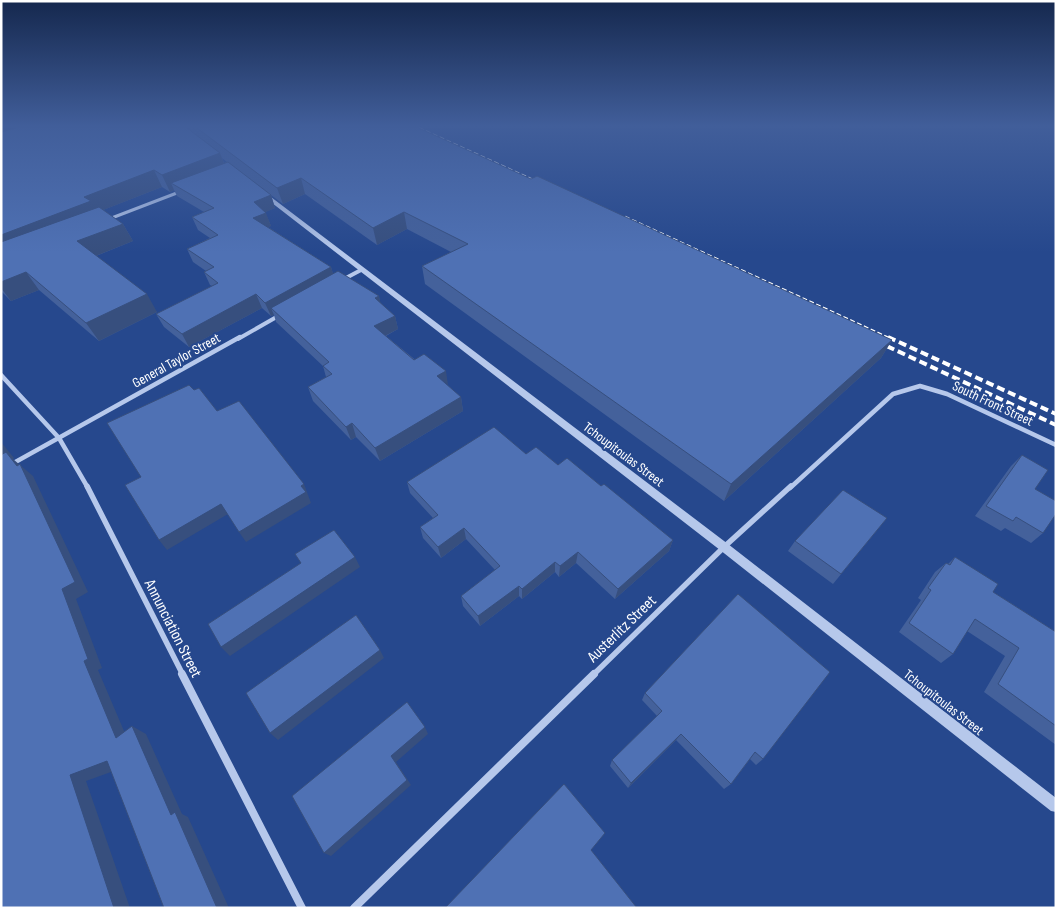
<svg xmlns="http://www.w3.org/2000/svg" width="1057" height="909" viewBox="0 0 1057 909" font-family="'Sofia Sans Condensed',sans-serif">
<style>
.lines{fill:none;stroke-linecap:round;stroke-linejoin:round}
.minor-far4{stroke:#b6c8eb;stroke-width:3}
.minor-far3{stroke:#b6c8eb;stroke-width:4}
.minor-far2{stroke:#b6c8eb;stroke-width:4.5}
.minor-far1{stroke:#b6c8eb;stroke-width:5.5}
.minor{stroke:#b6c8eb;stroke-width:8}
.tertiary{fill:#b6c8eb;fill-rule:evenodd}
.rail-far1{stroke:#fff;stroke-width:2.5;stroke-dasharray:5 2.5;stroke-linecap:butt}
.rail{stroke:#fff;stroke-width:4;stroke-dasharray:8 4;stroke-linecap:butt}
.wall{fill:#44619b;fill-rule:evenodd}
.shaded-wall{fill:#374f7e}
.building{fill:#4f71b4;stroke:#374f7e}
.labels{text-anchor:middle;stroke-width:4;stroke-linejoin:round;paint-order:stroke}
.street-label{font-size:14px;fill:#fff;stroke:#26488d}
.near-street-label{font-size:16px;fill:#fff;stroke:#26488d}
</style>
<rect width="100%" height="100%" fill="#26488d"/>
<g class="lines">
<path class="minor-far4" d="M109,219L182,191"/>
<path class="minor-far3" d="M344,279L361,270
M238,339L280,315"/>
<path class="minor-far2" d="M1,375L59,438L88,488
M1,470L240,337
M790,488L893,394L920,386L947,394L1056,445"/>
<path class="minor-far1" d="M87,486L183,675
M593,675L724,547L791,486"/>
<path class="minor" d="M182,674L302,908
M354,908L594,674"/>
<path class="tertiary" d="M263,194H267L728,544L1056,798V812L1051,811L720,550L263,196Z"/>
<path class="rail-far1" d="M412,125L544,185
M625,217L891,339"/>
<path class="rail" d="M888,337L1056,414
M876,341L1056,425"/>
</g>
<path class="wall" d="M1,125H412L531,179L892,340L881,358L724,501L425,284L422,266L451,252L407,229L377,245L305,194L283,204L271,195L275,208L265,212L271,226L268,227L331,267L333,274L379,296L380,303L395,316L398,329L386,336L461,397L463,411L380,461L356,437L351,440L313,401L308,387L326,377L323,366L276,322L274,315L271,316L262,308L189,347L164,327L156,314L212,286L210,285L204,272L206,271L193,262L187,249L210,238L198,230L192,217L204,212L177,196L174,190L170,192L162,187L103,210L123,224L133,241L96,256L157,312L99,341L39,290L11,301L1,291ZM222,158L227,162L224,163Z
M526,454L558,465L601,486L673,540L669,551L615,599L576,563L559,577L555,572L522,599L519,596L480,626L463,606L461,596L495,570L466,539L441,558L423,538L420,527L433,518L410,493L407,482Z
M1022,455L1035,489L1043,533L1031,543L1005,528L1001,531L975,516L1011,466Z
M887,518L833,584L788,551L795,541Z
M955,557L993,592L1056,632V745L984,692L1005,656L967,631L953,654L941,663L899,632L921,600L918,598L935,572L946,563L948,564Z
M738,594L763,759L756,765L750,759L731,784L724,789L676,740L628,788L610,766L612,760L657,716L642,700L645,693Z"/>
<path class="shaded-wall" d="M1,125H64L1,143Z
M220,153L226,169L171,183L174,190L170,192L162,175Z
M154,170L162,187L98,212L1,257V235L84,197Z
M301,178L305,194L283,204L277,188Z
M271,195L275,208L259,215L254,202Z
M404,212L407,229L377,245L373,228Z
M266,213L271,226L258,232L253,218Z
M123,224L133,241L88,259L77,241Z
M331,267L335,280L271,308L274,315L271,316L265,303Z
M26,272L39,290L11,301L1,288V282Z
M147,294L157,312L99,341L86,323Z
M256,294L262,308L189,347L182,334Z
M379,296L382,310L375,298Z
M395,316L398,329L377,340L374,326Z
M892,340L881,358L724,501L731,484Z
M446,371L448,385L437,376Z
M461,397L463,411L380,461L375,448Z
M352,423L356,437L351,440L346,427Z
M1,442L14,458L13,459L33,476L88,592L76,599L102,668L98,670L130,745L116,738L1,465Z
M304,484L311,503L246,542L239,532Z
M221,504L228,514L167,550L159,540Z
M464,528L466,539L441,558L438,547Z
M673,540L669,551L615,599L618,589Z
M578,552L576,563L559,577L560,566Z
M355,557L360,567L230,656L221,647Z
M555,562V572L522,599V589Z
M519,586V596L480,626L478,616Z
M380,650L384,658L278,740L270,733Z
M132,726L146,734L182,814L188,817L229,908H217L171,815Z
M425,727L428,734L396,762L411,785L331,856L324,853L391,756Z
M681,734L676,740L628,788L631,783Z
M107,761L122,768L86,781L130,908H114L70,775Z"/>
<path class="building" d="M27,125H183L220,153L162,175L154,170L84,197L91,201L1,235V132Z
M193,125H412L531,179L537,176L892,340L731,484L422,266L468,244L404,212L373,228L301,178L277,188Z
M228,162L271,195L254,202L266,213L253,218L331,267L265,303L256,294L182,334L156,314L218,283L204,272L214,267L187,249L218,235L192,217L214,208L171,183Z
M99,207L123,224L77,241L147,294L86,323L26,272L1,282V242Z
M338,271L379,296L375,298L395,316L374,326L414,360L424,354L446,371L437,376L461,397L375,448L352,423L346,427L308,387L332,374L323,366L329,362L271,308Z
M189,385L194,390L199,388L217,411L239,401L304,484L301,486L306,492L239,532L221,504L159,540L125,485L141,477L107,423Z
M494,427L526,454L536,447L558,465L567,458L601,486L604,484L673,540L618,589L578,552L560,566L555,562L522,589L519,586L478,616L461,596L500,566L464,528L438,547L420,527L438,515L407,482Z
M6,452L17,466L20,464L75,582L62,589L88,659L84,661L116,738L132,726L171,815L175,812L217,908H164L107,761L70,775L114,908H1V455Z
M1022,455L1048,470L1035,489L1056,501V514L1043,533L1016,517L1013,521L986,506Z
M843,490L887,518L841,574L795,541Z
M334,530L355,557L221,647L208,624L301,563L295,554Z
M955,557L998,584L993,592L1056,632V726L998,684L1019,648L975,619L953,654L909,623L931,590L928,588L946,563L950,565Z
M738,594L830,672L763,759L755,752L731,784L681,734L631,783L612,760L662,711L645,693Z
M356,615L380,650L270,733L246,693Z
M407,702L425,727L391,756L407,780L324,853L292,796Z
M564,784L605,833L591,850L637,908H445Z"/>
<linearGradient id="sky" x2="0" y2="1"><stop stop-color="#15284e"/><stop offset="0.5" stop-color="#415e9a"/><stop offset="1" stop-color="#415e9a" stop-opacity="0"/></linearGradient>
<rect width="1057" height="252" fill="url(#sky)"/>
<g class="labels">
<g class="street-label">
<text transform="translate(176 360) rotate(-29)" y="5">General Taylor Street</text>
<text transform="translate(993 403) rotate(25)" y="5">South Front Street</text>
<text transform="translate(624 454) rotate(37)" y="5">Tchoupitoulas Street</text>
<text transform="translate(944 702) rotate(38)" y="5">Tchoupitoulas Street</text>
</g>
<g class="near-street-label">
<text transform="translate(174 628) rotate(63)" y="6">Annunciation Street</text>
<text transform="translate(621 628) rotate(-44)" y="6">Austerlitz Street</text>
</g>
</g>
<rect width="1057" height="909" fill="none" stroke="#ffffff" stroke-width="5"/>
</svg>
